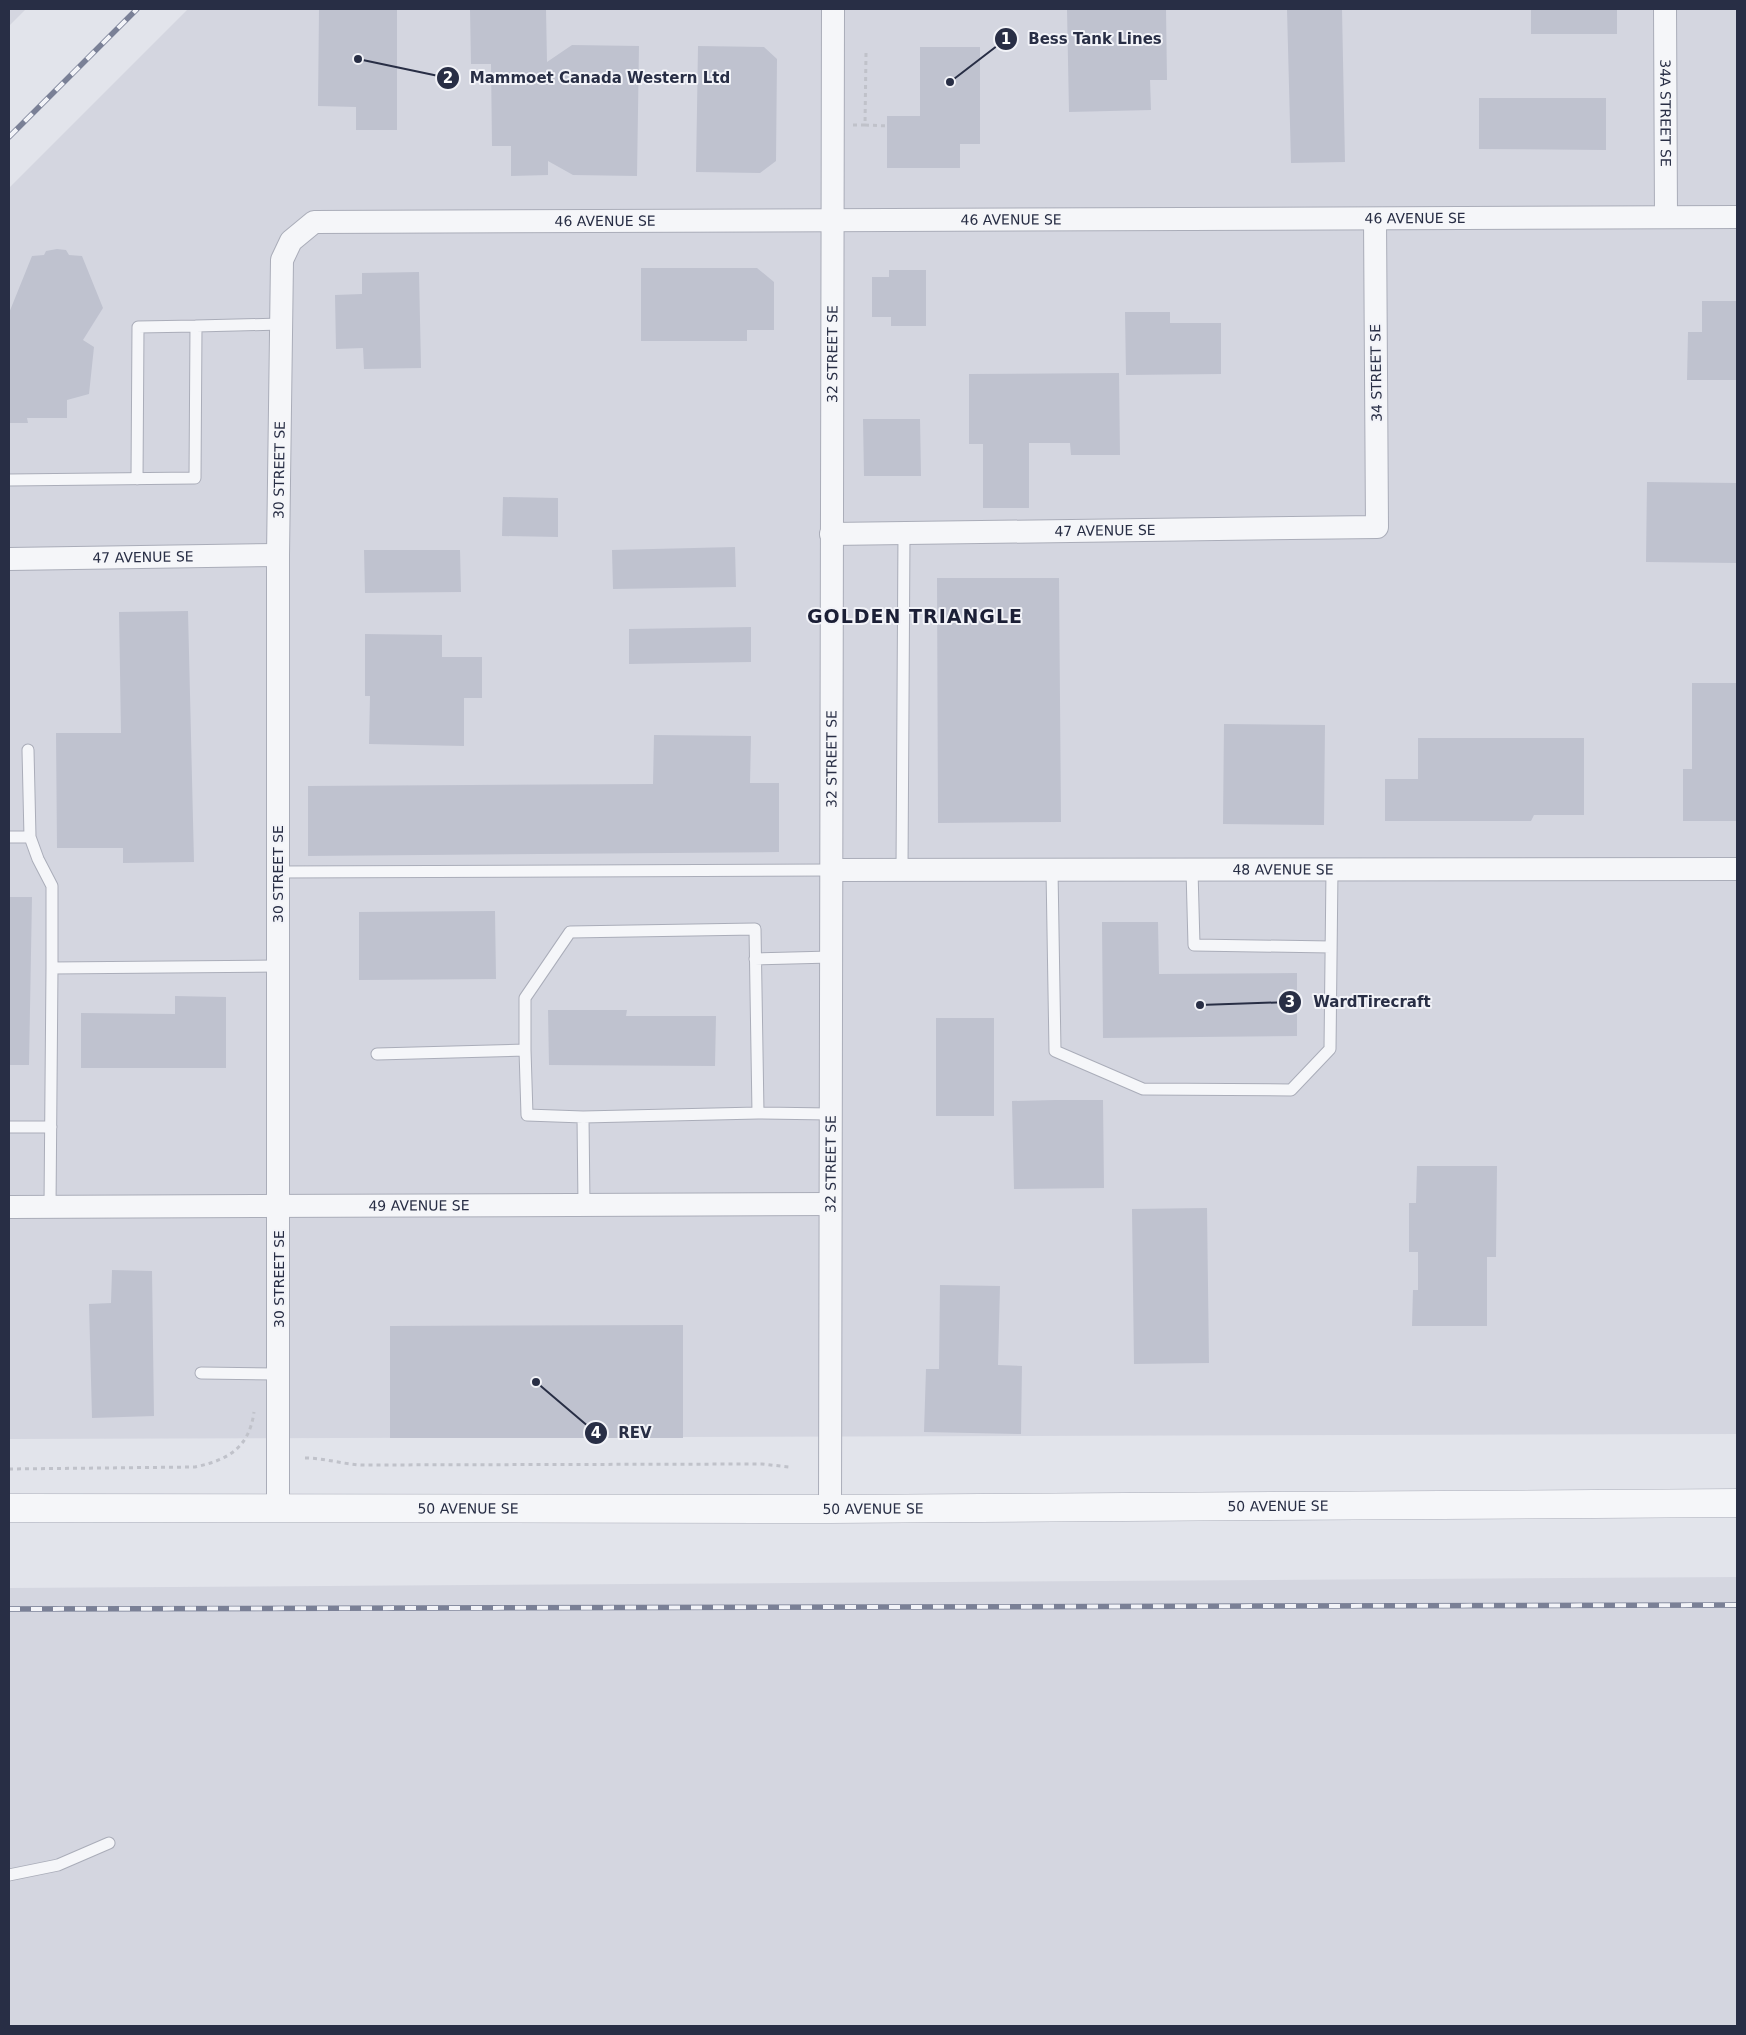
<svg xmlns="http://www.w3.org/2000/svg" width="1746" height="2035" viewBox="0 0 1746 2035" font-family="'DejaVu Sans',sans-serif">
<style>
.built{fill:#d4d6e0}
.building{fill:#bfc2cf}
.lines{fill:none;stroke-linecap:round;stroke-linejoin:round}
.service-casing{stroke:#aaadb9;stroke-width:13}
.minor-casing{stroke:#aaadb9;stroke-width:24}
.tertiary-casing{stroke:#aaadb9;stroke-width:29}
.path{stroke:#c0c2ca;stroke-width:3;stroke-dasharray:4 4;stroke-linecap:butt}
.service{stroke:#f5f6f9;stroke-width:11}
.minor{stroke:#f5f6f9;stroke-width:22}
.tertiary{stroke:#f5f6f9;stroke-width:28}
.rail-casing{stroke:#7a8096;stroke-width:5.5}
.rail{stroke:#f2f3f8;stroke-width:4;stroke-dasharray:11;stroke-linecap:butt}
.labels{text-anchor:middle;stroke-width:4;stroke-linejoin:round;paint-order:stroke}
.street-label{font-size:14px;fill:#282e45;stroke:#f2f3f8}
.district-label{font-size:19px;font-weight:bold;letter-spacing:1px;fill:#1b1f36;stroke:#f2f3f8}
.leader{fill:none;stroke:#282e45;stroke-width:2}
.callout-dot{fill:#282e45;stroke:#f2f3f8;stroke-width:2}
.mark-label{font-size:15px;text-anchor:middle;font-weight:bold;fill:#fff}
.callout-label{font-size:15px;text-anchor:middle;font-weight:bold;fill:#282e45;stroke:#f2f3f8;stroke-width:4;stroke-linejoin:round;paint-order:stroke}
</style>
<rect width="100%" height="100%" fill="#e2e4eb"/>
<path class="built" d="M9,9H26L9,26Z
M188,9H1737V1434L9,1439V188Z
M1737,1577V2026H9V1588Z"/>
<path class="building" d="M319,9H397V130H356V107L318,106Z
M470,9H546L547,62L572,45L639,46L637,176L573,175L548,161V175L511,176V146H492L491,64H471Z
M1067,9H1166L1167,80H1150L1151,110L1069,112Z
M1287,9H1342L1345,162L1291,163Z
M1531,9H1617V34H1531Z
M698,46L764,47L777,59L776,161L760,173L696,172Z
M920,47H980V144H960V168H887V116H920Z
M1479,98H1606V150L1479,149Z
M57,249L66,250L69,255L82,256L103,308L83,340L94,347L89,394L67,400V418H27L28,423H9V313L32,256L44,255L46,251Z
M641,268H757L774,282V330H747V341H641Z
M889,270H926V326H891V317H872V277H889Z
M419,272L421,368L364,369L363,348L336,349L335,295L362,294V273Z
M1702,301H1737V380H1687L1688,332H1702Z
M1125,312H1170V323H1221V374L1126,375Z
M1119,373L1120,455H1071L1070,443H1029V508H983V444H969V374Z
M863,419H920L921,476H864Z
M1647,482L1737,483V563L1646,562Z
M503,497L558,498V537L502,536Z
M735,547L736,587L613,589L612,550Z
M364,550H460L461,592L365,593Z
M937,578H1059L1061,822L938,823Z
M188,611L194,862L123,863V848H57L56,733H121L119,612Z
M751,627V662L629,664V629Z
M365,634L442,635V657H482V698H464V746L369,744L370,696H365Z
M1692,683H1737V821H1683V769H1692Z
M1224,724L1325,725L1324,825L1223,824Z
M654,735L751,736L750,783H779V852L308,856V786L653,784Z
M1418,738H1584V815H1534L1531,821H1385V779H1418Z
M9,897H32L29,1065H9Z
M495,911L496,979L359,980V912Z
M1102,922H1158L1159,974L1297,973V1036L1103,1038Z
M175,996L226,997V1068H81V1013L175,1014Z
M548,1010H627L626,1016H716L715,1066L549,1065Z
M936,1018H994V1116H936Z
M1055,1100H1103L1104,1188L1014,1189L1012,1101Z
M1417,1166H1497L1496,1257H1487V1326H1412L1413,1290H1418V1252H1409V1203H1416Z
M1207,1208L1209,1363L1134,1364L1132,1209Z
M112,1270L152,1271L154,1416L92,1418L89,1304L111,1303Z
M940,1285L1000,1286L998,1365L1022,1366L1021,1434L924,1432L926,1369H939Z
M683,1325V1438H390V1326Z"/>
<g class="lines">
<defs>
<path id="service" d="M137,479L138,327L196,326
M9,480L195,478L196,326L281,324
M28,750L30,837L38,859L52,886V968
M9,837H30
M902,870L904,533
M1052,870L1055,1051L1143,1089L1291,1090L1330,1049L1332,870
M1192,870L1194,945L1331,947
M278,872L831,870
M755,959L831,957
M525,1050L527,1115L583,1117
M377,1054L525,1050V998L570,932L755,929L758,1113L583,1117L584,1205
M758,1113L830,1114
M9,1127H51
M50,1207L52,968L278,966
M201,1373L278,1374
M9,1875L58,1865L109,1843"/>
<g id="minor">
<path id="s1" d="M1665,9L1666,217"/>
<path id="s2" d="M831,534L1377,527L1375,219"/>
<path id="s3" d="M9,559L278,555"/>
<path id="s4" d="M831,870L1737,869"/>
<path id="s5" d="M9,1207L830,1204"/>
<path id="s6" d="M830,1509L833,9"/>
<path id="s7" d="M278,1510V555L282,260L291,241L314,222L1737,217"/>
</g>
<g id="tertiary">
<path id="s8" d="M9,1508L830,1509L1737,1503"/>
</g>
</defs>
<use href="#service" class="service-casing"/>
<use href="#minor" class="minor-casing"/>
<use href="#tertiary" class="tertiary-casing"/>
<path class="path" d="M853,125H865L866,53
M865,125L888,126
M305,1458C324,1458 342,1464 361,1465L762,1464L789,1467
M9,1469L195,1467C228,1460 249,1448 254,1412"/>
<use href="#service" class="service"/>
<use href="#minor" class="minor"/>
<use href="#tertiary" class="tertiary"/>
<defs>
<path id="rail" d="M9,137L137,9
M9,1609L1737,1605"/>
</defs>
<use href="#rail" class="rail-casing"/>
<use href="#rail" class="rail"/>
</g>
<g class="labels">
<g class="street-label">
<text dy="5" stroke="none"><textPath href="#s1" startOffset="104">34A STREET SE</textPath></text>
<text dy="5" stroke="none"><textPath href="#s7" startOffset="2402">46 AVENUE SE</textPath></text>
<text dy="5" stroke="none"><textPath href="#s7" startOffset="1998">46 AVENUE SE</textPath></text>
<text dy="5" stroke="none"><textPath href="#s7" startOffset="1592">46 AVENUE SE</textPath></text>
<text dy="5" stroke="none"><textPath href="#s6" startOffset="1155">32 STREET SE</textPath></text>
<text transform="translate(1376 373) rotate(-91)" y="5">34 STREET SE</text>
<text dy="5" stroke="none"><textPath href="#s7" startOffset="1040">30 STREET SE</textPath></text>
<text dy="5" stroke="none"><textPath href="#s2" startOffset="274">47 AVENUE SE</textPath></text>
<text dy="5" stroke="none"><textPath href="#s3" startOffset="134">47 AVENUE SE</textPath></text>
<text dy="5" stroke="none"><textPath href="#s6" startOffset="750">32 STREET SE</textPath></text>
<text dy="5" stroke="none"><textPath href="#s4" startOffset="452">48 AVENUE SE</textPath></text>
<text transform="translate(278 874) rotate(-90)" y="5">30 STREET SE</text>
<text dy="5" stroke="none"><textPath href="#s6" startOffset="345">32 STREET SE</textPath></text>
<text dy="5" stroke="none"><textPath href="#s5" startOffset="410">49 AVENUE SE</textPath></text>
<text transform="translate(279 1279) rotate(-90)" y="5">30 STREET SE</text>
<text dy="5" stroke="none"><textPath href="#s8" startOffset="1269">50 AVENUE SE</textPath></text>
<text dy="5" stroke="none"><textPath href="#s8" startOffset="864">50 AVENUE SE</textPath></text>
<text dy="5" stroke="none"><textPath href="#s8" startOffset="459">50 AVENUE SE</textPath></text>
</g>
<g class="district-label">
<text x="915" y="623">GOLDEN TRIANGLE</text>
</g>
</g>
<path class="leader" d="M950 82L1006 39M358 59L448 78M1200 1005L1290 1002M536 1382L596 1433"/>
<g class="callout-dot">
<circle cx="950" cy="82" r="5"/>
<circle cx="358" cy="59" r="5"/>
<circle cx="1200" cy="1005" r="5"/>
<circle cx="536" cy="1382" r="5"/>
<circle cx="1006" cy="39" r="12"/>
<circle cx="448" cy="78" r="12"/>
<circle cx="1290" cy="1002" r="12"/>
<circle cx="596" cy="1433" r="12"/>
</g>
<g class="mark-label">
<text x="1006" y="44">1</text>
<text x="448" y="83">2</text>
<text x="1290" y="1007">3</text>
<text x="596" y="1438">4</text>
</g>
<g class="callout-label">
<text x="1095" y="44">Bess Tank Lines</text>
<text x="600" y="83">Mammoet Canada Western Ltd</text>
<text x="1372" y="1007">WardTirecraft</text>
<text x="635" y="1438">REV</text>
</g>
<rect width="1746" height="2035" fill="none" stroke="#282e45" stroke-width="20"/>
</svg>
